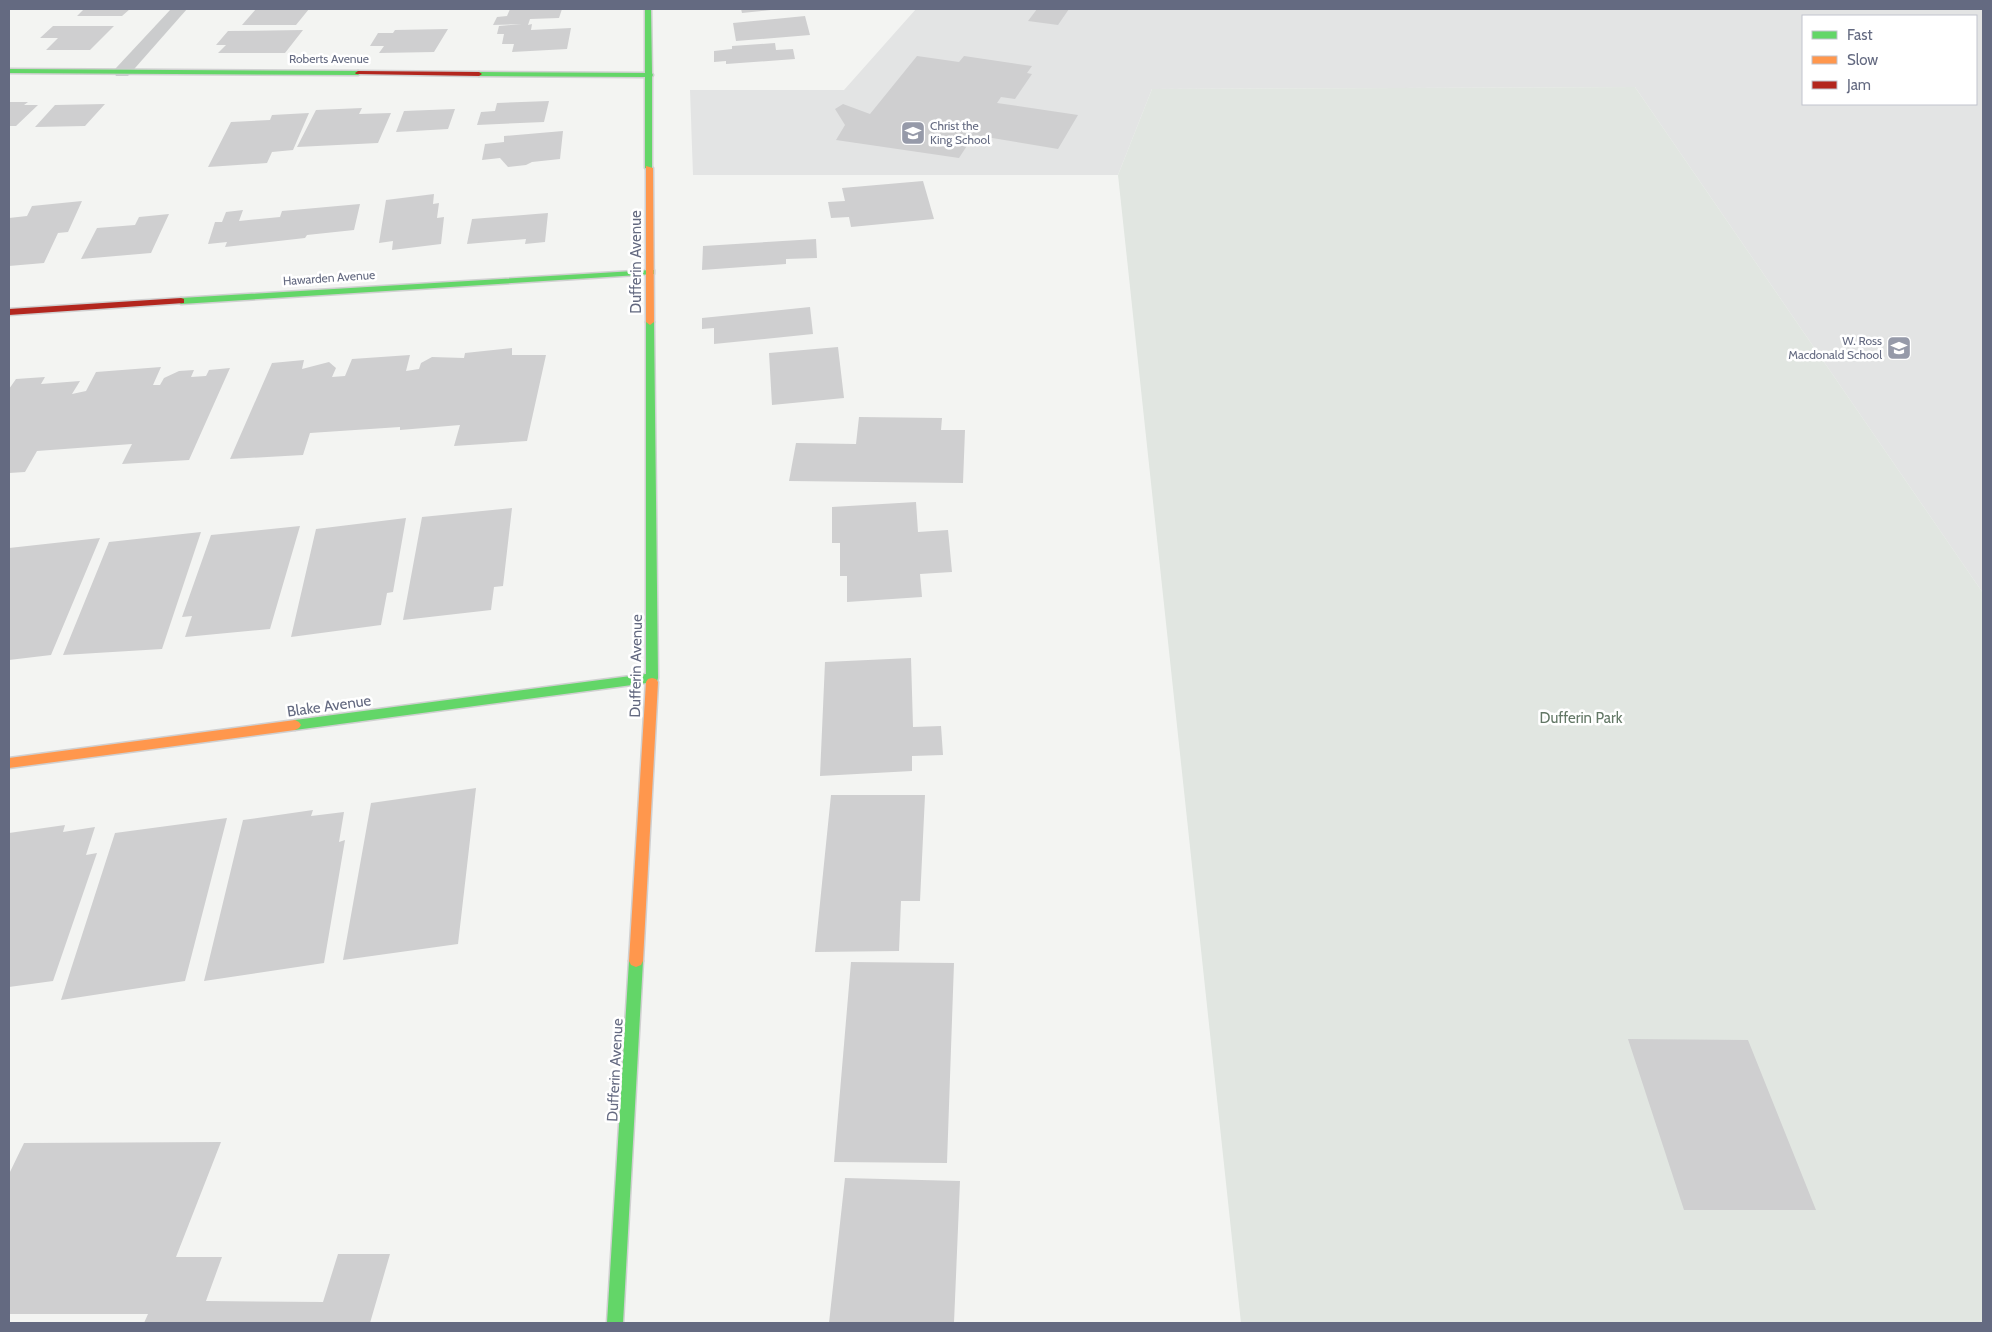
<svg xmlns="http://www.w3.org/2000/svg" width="1992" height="1332" viewBox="0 0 1992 1332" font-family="Cabin,sans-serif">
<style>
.built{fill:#e3e4e4;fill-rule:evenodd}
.green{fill:#e1e6e1}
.building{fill:#cfcfd0}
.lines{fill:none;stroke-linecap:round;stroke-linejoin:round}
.fast-casing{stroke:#d0d0d1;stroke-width:3}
.slow-casing{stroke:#d0d0d1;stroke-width:3}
.jam-casing{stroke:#d0d0d1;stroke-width:3}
.street{fill:#cbcccd;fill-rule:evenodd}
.fast{fill:#63d668;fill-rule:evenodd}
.slow{fill:#ff974d;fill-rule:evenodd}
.jam{fill:#b3261e;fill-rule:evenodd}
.labels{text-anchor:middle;stroke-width:5;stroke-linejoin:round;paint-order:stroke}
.far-street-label{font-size:12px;fill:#646a81;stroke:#fff}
.far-poi-label{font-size:12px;fill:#646a81;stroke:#fff;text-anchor:start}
.street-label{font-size:15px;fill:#646a81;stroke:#fff}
.park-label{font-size:15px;fill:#637866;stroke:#fff}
</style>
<rect width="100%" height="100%" fill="#f3f4f2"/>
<path class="built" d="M916,9H1983V593L1635,87L1152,89L1118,175H693L690,90H844ZM1803,16H1976V104H1803Z"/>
<path class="green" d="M1635,87L1983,593V1323H1241L1118,175L1152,89Z"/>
<path class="building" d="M84,9H130L122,16H77Z
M256,9H309L296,25H242Z
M510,9H562L559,18L530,19L528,25L532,24L531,30L571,28L567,49L512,52L514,44H502L504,34H497L499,26L522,24L493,25L497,17L507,16Z
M741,9H771V10L742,13Z
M1037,9H1069L1058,25L1028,21Z
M805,16L810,35L736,41L733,23Z
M53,26H114L90,50H46L58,38H40Z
M448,29L434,52L379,53L384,46H370L378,33H393L395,30Z
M303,30L285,53H218L226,45H216L228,31Z
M775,43L776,50L793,49L795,59L726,64V61L714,62V51L732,49V46Z
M917,56L959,62L964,56L1032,66L1027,73L1032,74L1015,99L1001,97L997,103L1078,115L1058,149L974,135L959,158L836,140L845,125L835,109L843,104L870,114Z
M549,101L544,122L477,125L481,112L495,111L497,103Z
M9,102H28L24,105H38L16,126H9Z
M105,104L85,126L35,127L55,105Z
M362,108L359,114L391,113L378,143L297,147L316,110Z
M455,109L448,129L396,132L404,111Z
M309,113L293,150L272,152L267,163L208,167L231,122L270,120L272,115Z
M563,131L560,159L532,162L526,165L508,167L500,158L482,160L485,144L504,142V136Z
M923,181L934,219L851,227L849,217L831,218L828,202L845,201L842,188Z
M434,194L433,204L439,203L437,218L444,217L441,244L392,250L393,241L379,243L386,200Z
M82,201L68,232L58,233L44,263L9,266V218L27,216L32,206Z
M360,204L354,230L307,235L305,238L225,247L227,242L208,244L215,222H222L226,212L243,210L239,221L280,217L282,211Z
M548,213L545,242L525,244L526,239L467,244L472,219Z
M169,214L151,253L81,259L97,228L135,225L139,217Z
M816,239L817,258L786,259V264L702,270L703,246Z
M810,307L813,334L714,344V328L702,329V318Z
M838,347L844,398L772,405L769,353Z
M512,348V355H546L527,441L454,446L460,425L400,430V427L310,433L303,455L230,459L272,363L304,360L302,369L329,362L336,368L332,377L345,376L352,359L410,355L406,371L419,369L421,363L432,357L464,358L465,353Z
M161,367L153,385H160L164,378L179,371L194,370L191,377L206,376L209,370L230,368L189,460L122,464L132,444L37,451L25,472L9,473V389L16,379L45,377L41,384L80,381L72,394L86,391L96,372Z
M859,417L942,418L941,430H965L963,483L789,481L796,443L856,444Z
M916,502L918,532L948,530L952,572L920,574L922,597L847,602V576H840V543H832V507Z
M512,508L503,586L494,587L491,610L403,620L422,517Z
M406,518L393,592L387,593L381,625L291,637L316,529Z
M300,526L270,629L185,637L192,616L182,617L211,535Z
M201,532L162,649L63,655L109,542Z
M100,538L51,655L9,660V548Z
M911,658L913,727L941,726L943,755L912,756V771L820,776L825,662Z
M476,788L458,944L343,960L371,803Z
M831,795H925L920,901H901L899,951L815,952Z
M313,810L311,816L344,812L339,842L345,840L324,963L204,981L243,820Z
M227,818L185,981L61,1000L115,833Z
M65,825L63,832L95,827L86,855L97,853L53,981L9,987V833Z
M851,962L954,963L947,1163L834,1162Z
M1628,1039L1748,1040L1816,1210H1684Z
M221,1142L176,1257H222L206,1301L323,1302L338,1254H390L370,1323H144L148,1314H9V1174L24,1143Z
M845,1178L960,1181L954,1323H829Z"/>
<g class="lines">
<defs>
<path id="fast" d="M645,9H651L652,73L653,75L652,77V170L645,168V77L479,76L476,74L479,72L645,73Z
M9,69L358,71L361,73L358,75L9,73Z
M651,270H654V274L181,304L177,301L181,298Z
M650,319L654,322L658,678L656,685L652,686L647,683L295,730L291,728L289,725L291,722L295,720L646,674V322Z
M636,955L641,957L643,961L623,1323H607L629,961L631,957Z"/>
<path id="slow" d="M646,166L653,168L654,322L650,325L646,322Z
M652,678L656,679L658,682L643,961L641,965L636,967L631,965L629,961L646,682L648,679Z
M295,720L299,722L301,725L299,728L295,730L9,768V758Z"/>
<path id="jam" d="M358,71L479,72L482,74L479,76L356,74L355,73Z
M181,298L184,299V303L9,315V309Z"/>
</defs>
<use href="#fast" class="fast-casing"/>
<use href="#slow" class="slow-casing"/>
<use href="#jam" class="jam-casing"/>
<path class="street" d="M171,9H187L128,76H116L114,72L116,68Z"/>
<use href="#fast" class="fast"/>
<use href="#slow" class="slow"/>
<use href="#jam" class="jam"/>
</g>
<defs>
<symbol id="school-square" viewBox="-11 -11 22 22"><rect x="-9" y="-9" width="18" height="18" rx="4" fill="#969aa9" stroke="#fff"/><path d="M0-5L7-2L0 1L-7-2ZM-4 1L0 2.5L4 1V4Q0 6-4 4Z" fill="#fff"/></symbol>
</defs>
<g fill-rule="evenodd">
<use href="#school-square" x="899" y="119" width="28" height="28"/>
<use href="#school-square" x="1885" y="334" width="28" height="28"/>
</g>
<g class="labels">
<g class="far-street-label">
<text x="329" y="63">Roberts Avenue</text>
<text transform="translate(329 278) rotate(-4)" y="4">Hawarden Avenue</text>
</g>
<g class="far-poi-label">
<text x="930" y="130">Christ the<tspan x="930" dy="14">King School</tspan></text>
<text x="1882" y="345" text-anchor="end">W. Ross<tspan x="1882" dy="14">Macdonald School</tspan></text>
</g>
<g class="street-label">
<text transform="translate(636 262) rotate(-90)" y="5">Dufferin Avenue</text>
<text transform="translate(636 666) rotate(-89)" y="5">Dufferin Avenue</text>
<text transform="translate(329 706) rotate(-8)" y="5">Blake Avenue</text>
<text transform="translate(615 1070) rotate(-87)" y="5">Dufferin Avenue</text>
</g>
<g class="park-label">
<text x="1581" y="723">Dufferin Park</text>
</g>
</g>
<rect width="1992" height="1332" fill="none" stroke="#646a81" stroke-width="20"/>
<rect x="1802" y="15" width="175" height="90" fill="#ffffff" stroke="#c1c3cd"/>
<rect x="1812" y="31" width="25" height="8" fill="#63d668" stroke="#c1c3cd"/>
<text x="1847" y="40" font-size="15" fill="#646a81">Fast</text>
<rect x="1812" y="56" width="25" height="8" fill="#ff974d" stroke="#c1c3cd"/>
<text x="1847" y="65" font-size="15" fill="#646a81">Slow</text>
<rect x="1812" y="81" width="25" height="8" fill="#b3261e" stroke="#c1c3cd"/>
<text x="1847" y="90" font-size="15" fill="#646a81">Jam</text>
</svg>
